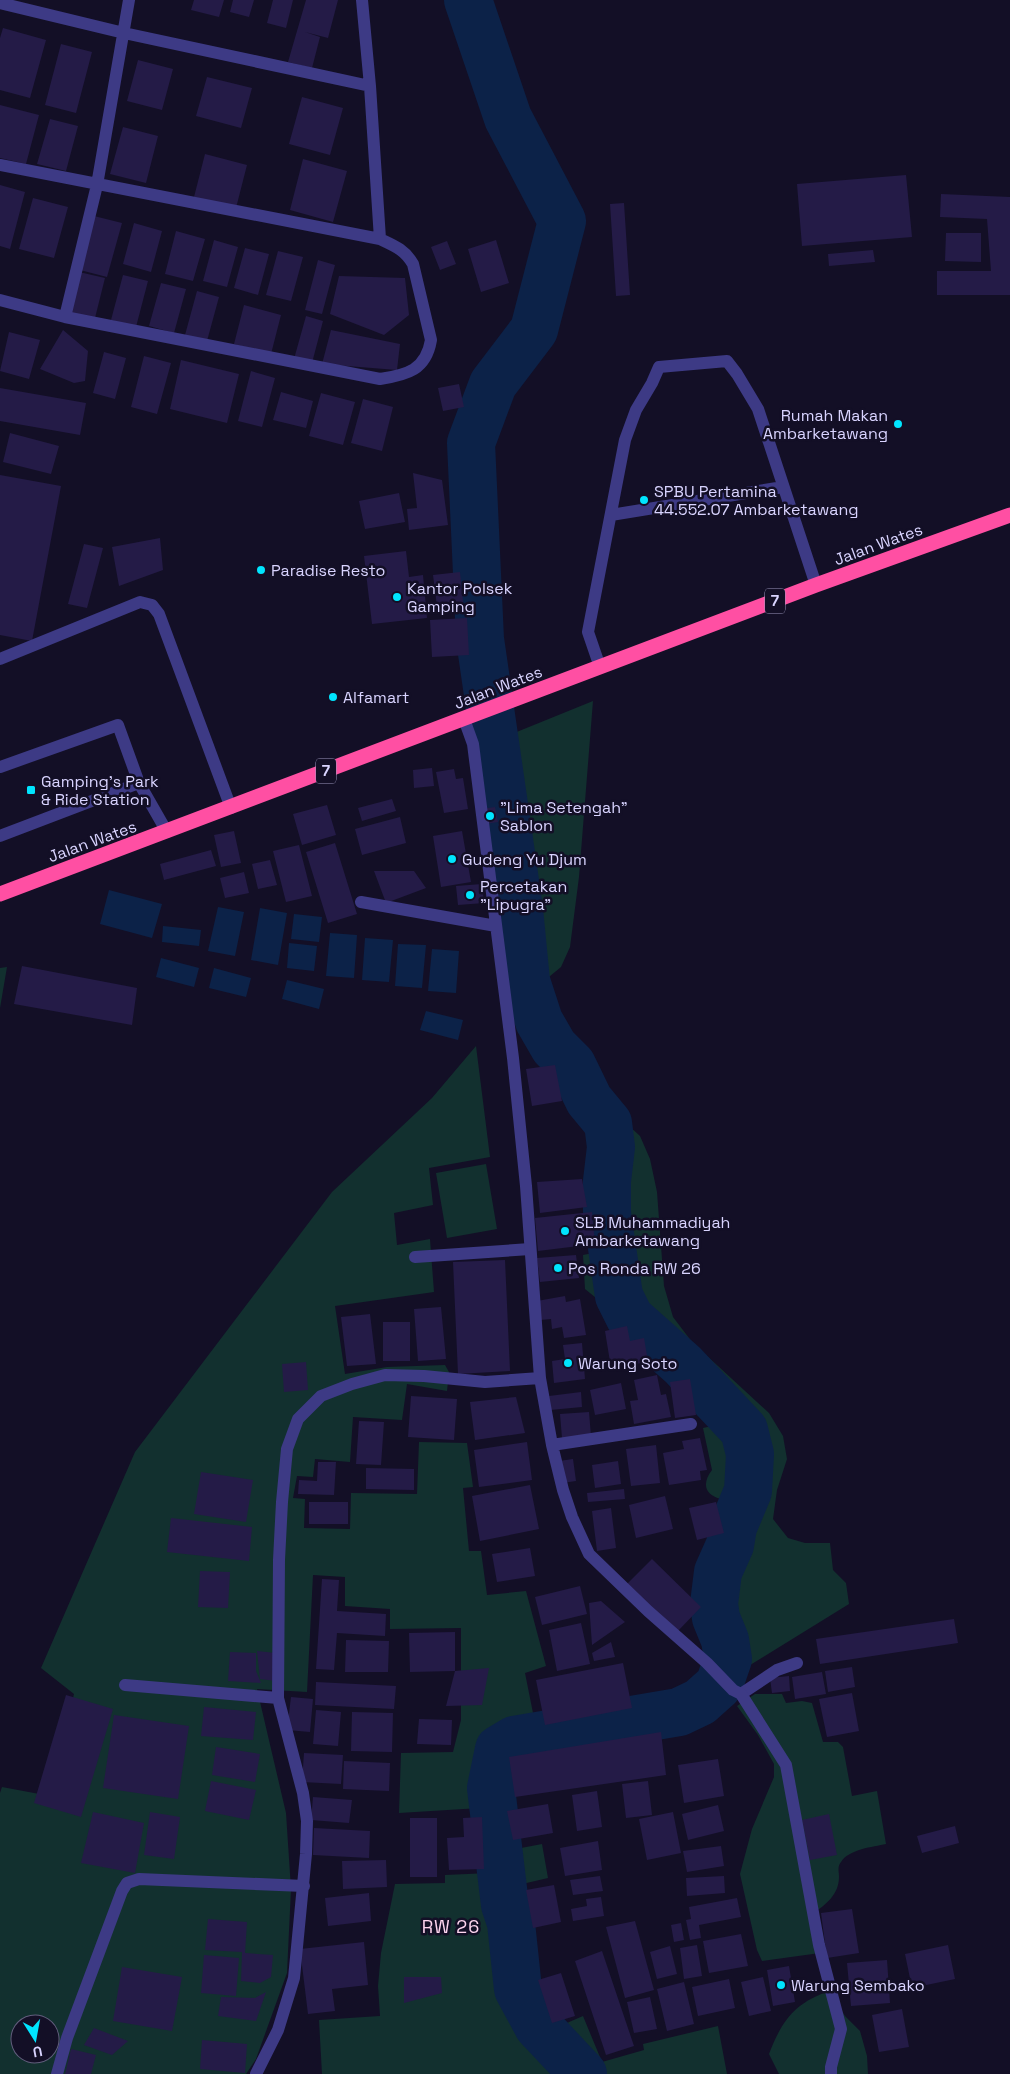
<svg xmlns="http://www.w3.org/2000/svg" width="1010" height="2074" viewBox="0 0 1010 2074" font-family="'Space Grotesk',sans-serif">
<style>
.green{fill:#12302f;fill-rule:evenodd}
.water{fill:#0c2248}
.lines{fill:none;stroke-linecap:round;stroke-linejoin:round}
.river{stroke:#0c2248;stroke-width:48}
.building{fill:#241b47}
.lane{stroke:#3d3a85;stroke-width:12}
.street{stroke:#3d3a85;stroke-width:12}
.highway{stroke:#ff4fa3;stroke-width:15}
.poi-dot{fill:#00e5ff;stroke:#130f26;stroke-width:2}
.labels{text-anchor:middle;stroke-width:5;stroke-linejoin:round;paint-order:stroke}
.shield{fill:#130f26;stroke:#9e99be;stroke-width:1}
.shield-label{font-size:15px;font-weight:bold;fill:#d9d4ff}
.poi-label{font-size:16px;fill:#d9d4ff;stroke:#130f26;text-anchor:start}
.street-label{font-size:16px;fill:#d9d4ff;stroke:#130f26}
.neighbourhood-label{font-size:18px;letter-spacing:1px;fill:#ffd6f0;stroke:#130f26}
</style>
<rect width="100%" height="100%" fill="#130f26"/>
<path class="green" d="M593,701L579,877L570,947L561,967L538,986L504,737Z
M7,967L0,1008V968Z
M476,1046L490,1157L429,1168L433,1205L394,1213L397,1245L430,1239L434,1292L335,1306L345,1374L387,1367L445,1365L449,1372L447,1391L407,1384L402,1420L353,1417L350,1462L315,1459L313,1477L297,1476L293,1498L305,1499L304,1528L350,1529L351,1493L417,1494L419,1442L467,1443L473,1487L463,1488L469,1551H481L487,1595L526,1591L546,1666L525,1673L536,1728C523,1729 508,1731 498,1737C481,1747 481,1790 480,1808L399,1813L401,1753L453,1752L461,1720V1628L390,1629V1609L345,1606V1577L313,1575L307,1692L257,1689L286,1813L291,1889L287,1973L256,2059L246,2074H0V1793L2,1787L50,1796L74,1694L41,1668L135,1452L332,1192L432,1098ZM20,2024H50V2054H20Z
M616,1114L640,1136L650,1159L657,1192L664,1286L673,1317L692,1342L769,1413L783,1436L787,1459L777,1490L773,1519L788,1538L805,1543H830L833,1570L846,1583L849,1604L742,1670L739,1649L722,1615V1595L735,1550L721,1499C704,1495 702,1483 712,1470L703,1428L730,1422C689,1370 636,1330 585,1289L583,1255L603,1251L595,1170L601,1138Z
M486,1164L497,1229L447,1238L436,1173Z
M755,1694H782L786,1703L802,1701L812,1703L823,1742H838L843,1747L852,1796L877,1791L886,1844C873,1847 849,1849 841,1862C837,1867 839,1871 839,1877C839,1894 826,1905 813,1913L820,1953L762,1961L757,1950L740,1874L752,1829L774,1777V1764L758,1735L737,1706Z
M542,1844L548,1878L518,1885L517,1891L528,1930L526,1972L546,2024L553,2029L583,2016L602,2062L644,2050L643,2044L718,2026L727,2074H322L319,2020L380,2016L378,1986L381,1953L395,1884L445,1883V1875L490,1873L489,1854Z
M829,1991L845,2016L860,2031L867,2056L868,2074H779L769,2054C782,2020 795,2003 829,1991Z"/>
<path class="water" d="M109,890L162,904L152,938L100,924Z
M218,907L244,912L235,956L208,951Z
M260,908L287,913L278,965L251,960Z
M294,914L322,917L319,942L291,939Z
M163,926L201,930L199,946L162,942Z
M330,933L357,935L354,978L326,976Z
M365,938L393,940L389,982L362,980Z
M289,943L317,946L314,971L287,968Z
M398,944L426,945L422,988L395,986Z
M432,949L459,951L456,993L428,991Z
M161,958L199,968L194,987L156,977Z
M214,968L251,978L246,997L209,988Z
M287,980L324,989L319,1009L282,999Z
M426,1011L463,1020L458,1040L420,1030Z"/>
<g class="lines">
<path class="river" d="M468,0L508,118L562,221L534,330L493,384L471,443L480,639L519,909L526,981L539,1021L554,1047L572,1065L589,1100L608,1123L611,1147L607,1181V1213L619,1296L630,1318L683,1365L744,1430L750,1454L748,1491L733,1527L730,1545L718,1572L714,1604L716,1618L725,1640L728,1659L719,1685L700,1702L679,1712L514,1740L499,1749L491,1788L505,1905L511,1923L518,1989L538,2026L583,2074"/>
</g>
<path class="building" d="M194,0H224L219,17L191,10Z
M233,0H254L249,17L230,12Z
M273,0H293L286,28L267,23Z
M306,0H338L328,38L305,32L320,37L312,68L288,62Z
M3,28L46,40L30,98L0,90V38Z
M61,44L92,52L76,113L45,105Z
M138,60L173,69L162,110L127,101Z
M207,77L252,88L241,128L196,116Z
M302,97L343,108L330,155L289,144Z
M0,105L39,115L26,164L0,158Z
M50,119L78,126L66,171L37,164Z
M123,127L158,136L146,183L110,174Z
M205,154L247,165L236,208L194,197Z
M303,159L347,171L333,222L290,210Z
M906,175L912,237L802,246L797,184Z
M0,185L25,192L10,249L0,246Z
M941,194L1010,197V295H937V271H991L987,219L940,217Z
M33,198L68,207L54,258L19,249Z
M624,203L630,295L616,296L610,204Z
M94,216L122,223L107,277L80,270Z
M134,223L162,231L151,272L123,264Z
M176,231L205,239L193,281L165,274Z
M946,233H981V262L945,261Z
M214,240L238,247L227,287L203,281Z
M496,240L509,283L481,292L468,249Z
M447,241L456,264L440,270L431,247Z
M245,248L269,254L258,295L234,288Z
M873,250L875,262L829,266L828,254Z
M278,251L303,257L291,301L266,295Z
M318,260L335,265L322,314L305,310Z
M79,272L105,278L94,322L68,315Z
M123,275L148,281L136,327L111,320Z
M339,276L405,278L409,315L384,335L330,314Z
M161,283L186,289L174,333L149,326Z
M197,291L219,297L207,341L185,335Z
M244,305L281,315L271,354L234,344Z
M306,316L323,321L312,363L294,359Z
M63,330L88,351L85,381L74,383L40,369Z
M331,330L400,344L397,370L322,364Z
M9,332L40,340L29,379L0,371Z
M104,352L126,358L115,399L93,393Z
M144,356L171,363L157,414L131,407Z
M181,360L239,374L227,423L170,409Z
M251,371L275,378L262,427L238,421Z
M459,384L464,407L443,411L438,388Z
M0,388L86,403L80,435L0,421Z
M281,392L313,401L306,428L273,420Z
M321,393L355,402L343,445L309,436Z
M363,399L393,407L382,451L351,443Z
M10,433L59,446L51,474L3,462Z
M413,473L442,480L448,525L409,530L407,509L417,508Z
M0,475L61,486L32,641L0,635Z
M399,493L405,522L365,529L359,501Z
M160,538L163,570L119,586L112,547Z
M84,544L103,548L87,608L68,604Z
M406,551L409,577L423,575L427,618L372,624L364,556Z
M460,572L464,611L438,614L433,575Z
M467,618L469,655L432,657L430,620Z
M432,768L434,786L414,788L413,770Z
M454,769L456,779L463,778L468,809L444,813L436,772Z
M392,799L396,811L362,821L358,808Z
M327,805L336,835L302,845L293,814Z
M495,807L498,822L485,824L482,809Z
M400,817L406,843L362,855L355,829Z
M234,831L241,863L221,867L214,835Z
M462,831L471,882L441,887L433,836Z
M335,843L357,914L328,923L306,852Z
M299,845L312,896L286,902L273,851Z
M211,850L216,866L164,880L160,864Z
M270,860L277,885L258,889L252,864Z
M374,871H414L426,888L386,903Z
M244,872L249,893L225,898L220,878Z
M482,884L484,903L458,905L456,886Z
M22,966L137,988L132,1025L14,1004Z
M555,1065L562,1101L532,1106L526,1069Z
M582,1179L587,1207L540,1213L537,1182Z
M592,1212L595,1244L538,1251L535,1218Z
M576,1255L579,1278L540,1282L537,1258Z
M505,1260L510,1371L458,1374L453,1262Z
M565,1296L566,1302L580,1299L586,1335L564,1338L562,1327L552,1329L551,1319L540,1320L537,1301Z
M441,1307L446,1359L418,1361L414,1309Z
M370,1314L376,1364L347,1366L341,1317Z
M383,1322H410V1361H383Z
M627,1326L630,1341L644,1338L648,1362L611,1368L605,1331Z
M582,1343L585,1379L554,1383L552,1361L565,1359L563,1345Z
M306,1362L308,1390L284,1392L282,1364Z
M657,1375L661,1395L666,1394L671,1417L634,1424L630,1401L638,1400L634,1380Z
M690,1379L696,1415L675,1418L670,1382Z
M621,1383L626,1409L595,1415L590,1390Z
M581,1392L582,1407L550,1410L549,1396Z
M411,1396L457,1399L454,1440L408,1437Z
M516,1397L525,1433L475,1440L470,1402Z
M589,1412L591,1436L562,1438L560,1414Z
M359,1421L384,1422L381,1465L356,1464Z
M700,1438L707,1470L700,1471L701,1480L669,1485L663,1453L684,1449L682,1441Z
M527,1442L532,1480L479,1487L474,1450Z
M656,1445L660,1483L631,1486L626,1449Z
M573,1459L576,1481L562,1483L559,1461Z
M618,1461L621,1484L595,1488L592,1465Z
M318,1462H336L334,1495L298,1494L299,1480L317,1481Z
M366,1468L414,1469V1490L366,1489Z
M201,1472L253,1480L246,1522L194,1514Z
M530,1485L539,1529L480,1541L472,1496Z
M624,1489L625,1499L588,1502L587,1493Z
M665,1496L673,1529L636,1538L629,1505Z
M309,1502H348V1524H309Z
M716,1502L724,1533L697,1540L689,1508Z
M611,1508L616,1548L597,1551L592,1511Z
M171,1518L252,1527L249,1561L167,1552Z
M530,1548L535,1576L497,1582L492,1554Z
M652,1559L701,1607L677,1632L627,1584Z
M200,1571L230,1572L228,1608L198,1607Z
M322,1579L339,1580L337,1611L386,1614L385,1636L337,1633L334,1670L316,1669Z
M580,1586L587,1614L542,1625L535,1597Z
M601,1601L625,1622L592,1645L589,1603Z
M954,1619L958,1643L820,1664L816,1639Z
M581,1623L590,1664L557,1671L549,1630Z
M455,1632V1671L410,1672L409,1633Z
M346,1640L389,1641L388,1672H345Z
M611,1642L615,1657L594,1661L592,1653Z
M257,1651L276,1653V1681L260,1679Z
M230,1652L256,1653V1671L261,1683L228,1681Z
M623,1663L632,1708L545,1725L536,1680Z
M852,1667L855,1687L828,1692L825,1671Z
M489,1668L482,1705L446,1706L455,1671Z
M822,1672L826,1694L795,1699L792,1677Z
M789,1676L790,1691L772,1693L770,1678Z
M316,1682L396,1686L394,1709L315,1705Z
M852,1693L859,1731L827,1737L819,1699Z
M66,1695L113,1709L81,1817L34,1803Z
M291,1697L313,1699L310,1732L287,1730Z
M204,1707L256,1712L253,1740L201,1736Z
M316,1710L341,1712L338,1746L313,1744Z
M352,1712L393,1713L392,1752L351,1751Z
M114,1715L189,1726L178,1799L103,1788Z
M419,1719L452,1720L451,1745L417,1744Z
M661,1732L666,1775L515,1797L509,1757Z
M216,1747L260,1754L255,1782L212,1775Z
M304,1753L343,1755L341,1784L302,1782Z
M718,1759L724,1796L684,1803L678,1765Z
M344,1761L390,1763L389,1791L343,1789Z
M211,1781L256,1790L249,1820L205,1811Z
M648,1781L652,1815L626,1818L622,1784Z
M597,1791L602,1827L577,1831L572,1795Z
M313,1797L352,1800L349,1823L311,1820Z
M548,1804L553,1833L513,1840L507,1811Z
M718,1805L724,1831L688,1840L682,1814Z
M93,1812L144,1823L135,1873L81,1863Z
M150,1812L180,1817L174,1859L144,1855Z
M673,1812L681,1853L647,1860L639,1819Z
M829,1814L837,1855L810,1860L802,1820Z
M482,1817L484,1869L449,1870L447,1838L464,1837L463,1818Z
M410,1818H437V1877H410Z
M955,1826L959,1843L922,1853L917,1836Z
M314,1828L370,1831L369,1858L313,1855Z
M598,1841L602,1870L565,1876L560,1848Z
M721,1846L724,1866L687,1872L683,1851Z
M386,1860L387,1887L343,1889L342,1861Z
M600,1876L603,1891L573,1895L570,1880Z
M724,1876L725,1893L687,1896L686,1878Z
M554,1885L561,1922L533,1928L526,1890Z
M369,1893L371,1921L328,1926L325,1898Z
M601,1897L604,1916L573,1921L571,1909L587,1906L586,1899Z
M737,1898L741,1917L699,1925L701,1938L690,1940L686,1920L691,1919L689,1907Z
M852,1909L859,1953L827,1958L821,1913Z
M208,1919L247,1922L245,1953L273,1955L271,1977L260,1983L241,1981L242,1952L205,1950Z
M635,1921L654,1990L625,1998L606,1927Z
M681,1923L684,1940L674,1942L671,1925Z
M741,1934L748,1966L709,1973L703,1941Z
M364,1942L368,1985L332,1989L335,2011L308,2014L300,1949Z
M697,1945L702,1976L684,1979L680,1948Z
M948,1945L955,1979L912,1988L905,1954Z
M670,1946L677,1974L657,1979L650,1952Z
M602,1951L634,2046L606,2055L575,1961Z
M204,1955L239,1958L236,1996L201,1993Z
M887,1960L890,2003L851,2006L847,1963Z
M789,1966L795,2002L773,2006L767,1970Z
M122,1967L182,1977L172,2031L113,2021Z
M561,1973L575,2016L552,2023L538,1980Z
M404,1977H441L442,1993L404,2003Z
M763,1977L771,2011L749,2016L741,1982Z
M729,1979L735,2008L698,2016L692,1987Z
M684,1982L694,2024L667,2031L657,1989Z
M266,1992L256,2021L218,2016L221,1997L255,1998Z
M650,1997L657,2029L634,2033L627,2002Z
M902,2009L909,2047L879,2052L872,2015Z
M94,2028L128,2041L112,2055L84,2045Z
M202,2040L247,2044L245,2073L200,2069Z
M71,2049L96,2055L91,2074H65Z"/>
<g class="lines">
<path class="lane" d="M611,515L783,487
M0,659L140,602L152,605L159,614L231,808
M600,667L588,632L625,440L636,410L652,383L659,367L727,361L737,374L758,409L816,585
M0,767L118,725L139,783L167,832
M0,836L139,783
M415,1257L530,1249
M741,1694L777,1670L797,1663"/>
<path class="street" d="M362,0L370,86L380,239
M0,3L124,33L370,86
M0,165L380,239C395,246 405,250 413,264L431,340C426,370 407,375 380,379L65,317L0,300
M65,317L97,185L129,0
M464,719L473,744L513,1058L526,1186L540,1378L552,1445L563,1490L572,1517L589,1554L648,1611L707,1663L733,1690L741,1694L786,1765L819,1945L841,2029L831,2067V2074
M361,902L496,926
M552,1445L691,1424
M125,1685L278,1698
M57,2074L67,2038L122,1891L127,1883L139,1879L304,1886
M256,2074L278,2030L294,1978L306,1854L307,1821L303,1793L278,1698L279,1560L282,1502L287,1449L298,1419L321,1396L352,1384L385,1375L424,1376L485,1382L540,1378"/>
<path class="highway" d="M0,894L816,585L1010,515"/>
</g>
<g class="poi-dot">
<circle cx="898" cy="424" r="5"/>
<circle cx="644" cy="500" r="5"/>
<circle cx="261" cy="570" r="5"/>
<circle cx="397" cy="597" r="5"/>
<circle cx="333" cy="697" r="5"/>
<rect x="26" y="785" width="10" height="10" rx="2.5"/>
<circle cx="490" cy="816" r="5"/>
<circle cx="452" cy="859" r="5"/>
<circle cx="470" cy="895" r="5"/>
<circle cx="565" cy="1231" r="5"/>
<circle cx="558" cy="1268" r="5"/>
<circle cx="568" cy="1363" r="5"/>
<circle cx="781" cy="1985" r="5"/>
</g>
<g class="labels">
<g class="shield">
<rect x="765" y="588.5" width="20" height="25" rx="4"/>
<rect x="316" y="758.5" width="20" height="25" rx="4"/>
</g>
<g class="shield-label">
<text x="775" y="606">7</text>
<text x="326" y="776">7</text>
</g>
<g class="poi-label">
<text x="888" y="421" text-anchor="end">Rumah Makan<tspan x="888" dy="18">Ambarketawang</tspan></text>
<text x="654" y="497">SPBU Pertamina<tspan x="654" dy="18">44.552.07 Ambarketawang</tspan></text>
<text x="271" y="576">Paradise Resto</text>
<text x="407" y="594">Kantor Polsek<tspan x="407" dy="18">Gamping</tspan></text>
<text x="343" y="703">Alfamart</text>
<text x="41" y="787">Gamping's Park<tspan x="41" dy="18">&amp; Ride Station</tspan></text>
<text x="500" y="813">"Lima Setengah"<tspan x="500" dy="18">Sablon</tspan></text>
<text x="462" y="865">Gudeng Yu Djum</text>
<text x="480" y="892">Percetakan<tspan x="480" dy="18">"Lipugra"</tspan></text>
<text x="575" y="1228">SLB Muhammadiyah<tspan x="575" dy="18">Ambarketawang</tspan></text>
<text x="568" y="1274">Pos Ronda RW 26</text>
<text x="578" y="1369">Warung Soto</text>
<text x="791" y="1991">Warung Sembako</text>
</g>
<g class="street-label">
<text transform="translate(878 544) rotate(-20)" y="6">Jalan Wates</text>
<text transform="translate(498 687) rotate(-21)" y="6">Jalan Wates</text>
<text transform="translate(92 841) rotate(-20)" y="6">Jalan Wates</text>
</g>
<g class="neighbourhood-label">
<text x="451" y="1933">RW 26</text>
</g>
</g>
<g transform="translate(35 2039) rotate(169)"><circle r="24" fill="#130f26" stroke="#625e7d"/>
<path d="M0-4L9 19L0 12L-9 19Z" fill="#00e5ff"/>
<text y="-8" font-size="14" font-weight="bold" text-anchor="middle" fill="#d9d4ff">U</text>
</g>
</svg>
